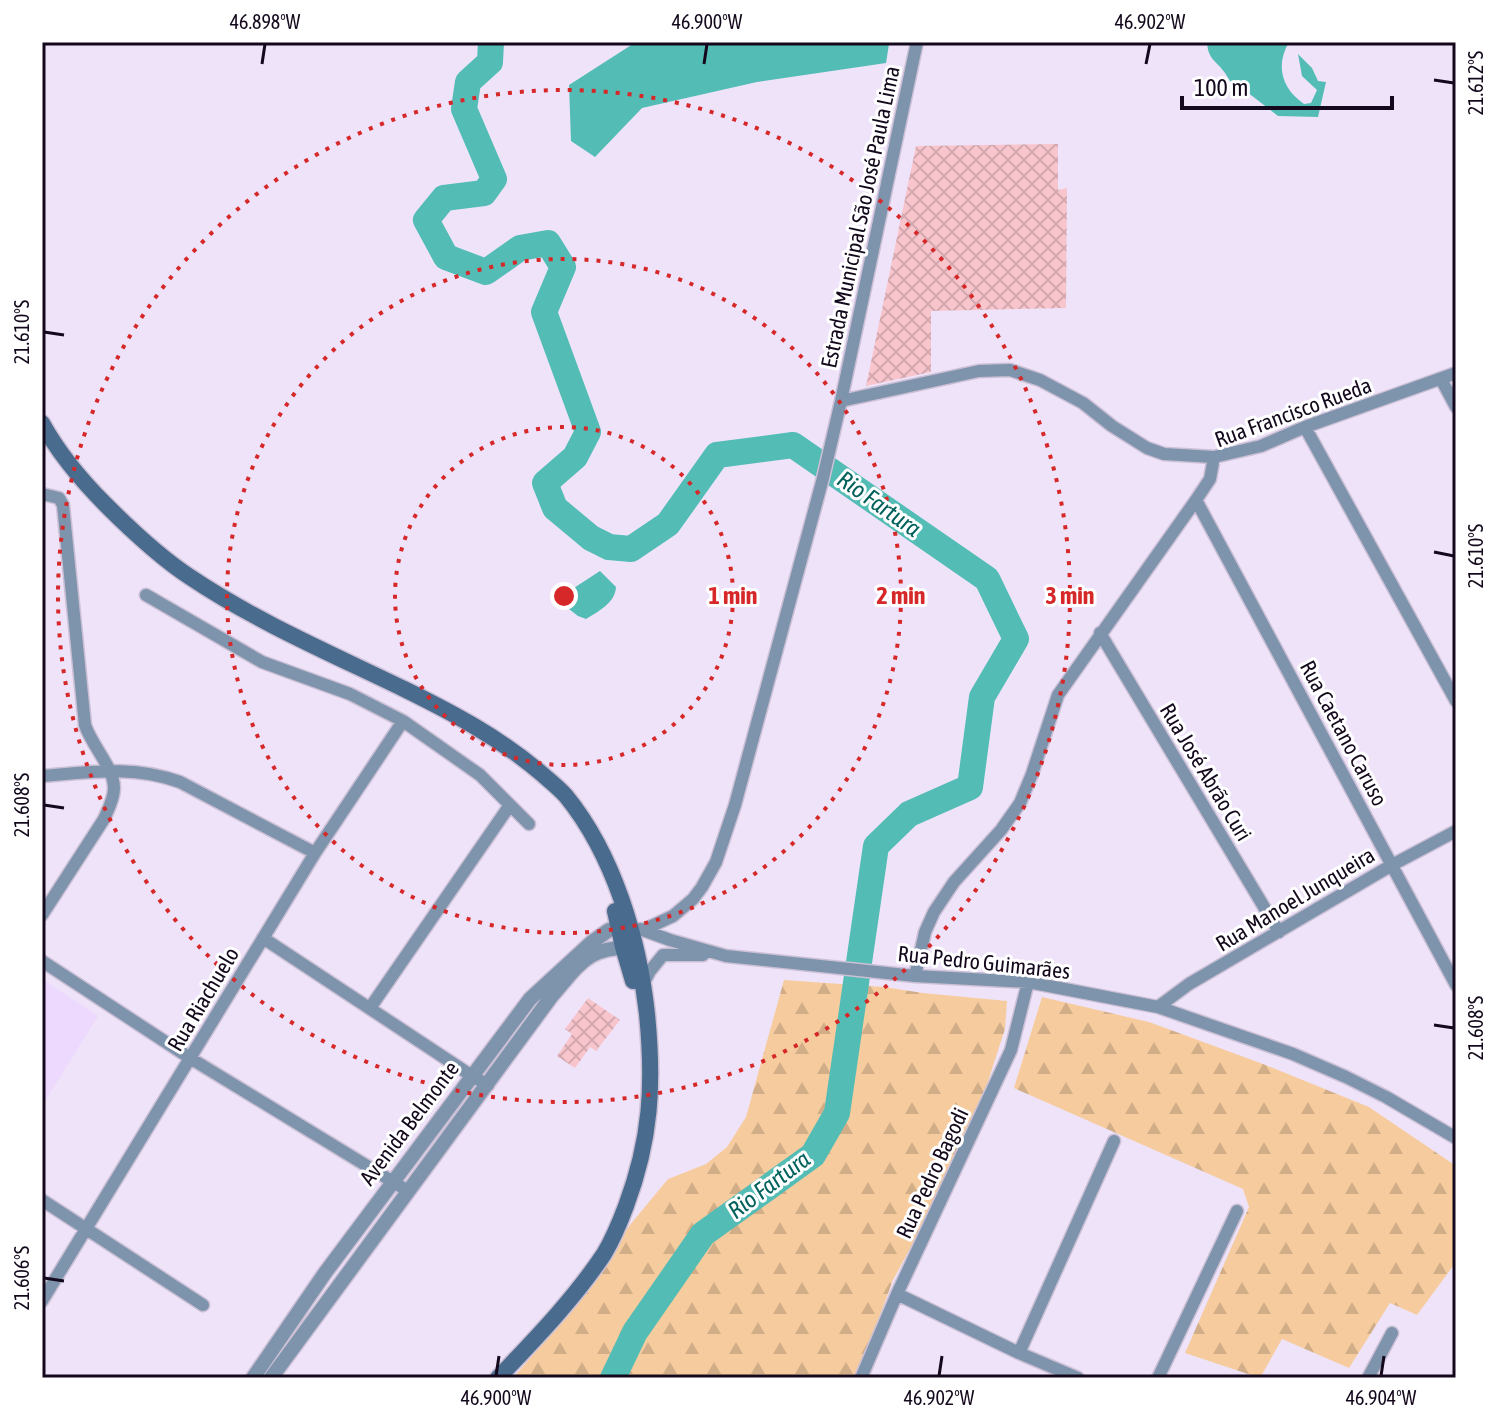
<svg xmlns="http://www.w3.org/2000/svg" width="1498" height="1420" viewBox="0 0 1498 1420" font-family="'Asap Condensed',sans-serif">
<style>
.built{fill:#edd9fe}
.forest{fill:url(#forest-firs)}
.water{fill:#53bcb5}
.lines{fill:none;stroke-linecap:round;stroke-linejoin:round}
.river{stroke:#53bcb5;stroke-width:26}
.building{fill:url(#building-cross-hatch)}
.minor-casing{stroke:#ccc0d6;stroke-width:15}
.tertiary-casing{stroke:#ccc0d6;stroke-width:17}
.secondary-casing{stroke:#ccc0d6;stroke-width:19}
.minor{stroke:#7d94ac;stroke-width:12}
.tertiary{stroke:#7d94ac;stroke-width:14}
.secondary{stroke:#496b8d;stroke-width:16}
.ticks{fill:none;stroke:#14091c;stroke-width:3}
.ring{fill:none;stroke:#d62828;stroke-width:4;stroke-dasharray:4 8}
.labels{text-anchor:middle;stroke-width:6;stroke-linejoin:round;paint-order:stroke}
.street-label{font-size:22px;fill:#14091c;stroke:#fff}
.water-label{font-size:24px;font-style:italic;fill:#00615c;stroke:#fff}
.centre{fill:#d62828;stroke:#fff;stroke-width:4}
.ring-label{font-size:24px;text-anchor:middle;font-weight:bold;fill:#d62828;stroke:#fff;stroke-width:6;stroke-linejoin:round;paint-order:stroke}
.neatline{fill:none;stroke:#14091c;stroke-width:3}
.ticks-label{font-size:20px;text-anchor:middle;fill:#14091c}
</style>
<defs>
<pattern id="forest-firs" width="22" height="20" patternUnits="userSpaceOnUse" patternTransform="scale(2)"><rect width="22" height="20" fill="#f6cc9f"/><path d="M5 1l3.5 6h-7zM16 11l3.5 6h-7z" fill="#d2ae88"/></pattern>
<pattern id="building-cross-hatch" width="8" height="8" patternUnits="userSpaceOnUse" patternTransform="scale(2)"><rect width="8" height="8" fill="#f8c5cc"/><path d="M0 0l8 8M0 8l8-8" fill="none" stroke="#d4a8af"/></pattern>
</defs>
<rect width="100%" height="100%" fill="#efe3fa"/>
<path class="built" d="M42,979L98,1016L42,1106Z"/>
<path class="forest" d="M784,980L884,987L923,993L1007,1001L1005,1029L969,1140L893,1280L857,1378H513L567,1315L629,1226L668,1179L706,1164L727,1147L746,1117Z
M1042,997L1149,1022L1263,1064L1369,1107L1456,1166V1262L1417,1315L1390,1303L1349,1368L1282,1339L1260,1378L1185,1353L1249,1207L1243,1189L1014,1088Z"/>
<path class="water" d="M636,42H888L889,44L886,63L757,82L642,108L595,157L571,141L569,85Z
M1207,42H1289C1275,66 1282,89 1304,104L1311,103L1317,90L1302,76L1298,54L1312,68L1318,81L1326,82L1318,117L1278,116L1247,92L1237,91C1232,85 1229,79 1225,73C1216,60 1208,60 1207,42Z
M600,571L616,587C615,603 599,611 586,619L578,616L560,602L563,595Z"/>
<g class="lines">
<path class="river" d="M491,42L490,62L468,82L464,109L494,179L484,193L444,198L426,220L446,257L486,272L520,248L548,243L563,267L544,312L588,432L575,457L545,483L555,508L591,538L609,547L631,549L668,524L717,455L793,445L987,579L1016,639L982,697L970,787L909,814L876,846L837,1113L813,1155L703,1234L635,1332L613,1378"/>
</g>
<path class="building" d="M1058,144V190L1067,188L1066,308L931,311V372L866,386L916,146Z
M588,998L620,1020L596,1051L590,1047L575,1068L557,1056L572,1034L565,1029Z"/>
<g class="lines">
<defs>
<path id="minor" d="M1441,379L1456,407
M841,401L979,371L1010,370L1040,380L1083,403L1112,426L1147,448L1164,454L1214,457
M1305,427L1456,701
M42,494L59,498L63,505L85,725C92,746 114,768 114,788C114,799 108,810 104,819L42,915
M1196,500L1456,985
M146,595L262,662L350,694L403,721L480,775L529,824
M1100,633L1279,932
M42,776C90,772 134,765 180,782L315,853
M640,929L670,940L726,956L915,976L1028,982L1158,1007L1293,1054L1346,1077L1386,1097L1456,1138
M643,930L673,916L693,899L702,887L716,862L735,805L823,478L841,401L917,42
M263,938L472,1076L488,1085
M42,961L190,1058L408,1191
M915,976L925,932L934,912L954,882L1001,830L1020,803L1032,774L1058,695L1196,500L1210,479L1214,457L1261,446L1305,427L1456,373
M643,984L650,971L663,955H703
M1158,1007L1189,984L1392,865L1456,831
M370,1008L510,805
M42,1200L203,1305
M897,1294L1019,1353L1078,1378
M42,1301L315,853L403,721
M1019,1353L1114,1141
M861,1378L897,1294L1011,1050L1028,982
M1158,1378L1237,1211
M1368,1378L1392,1333"/>
<path id="tertiary" d="M253,1378L325,1273L530,999L592,942L609,930L629,923
M271,1378L551,997C580,964 587,946 634,948"/>
<path id="secondary" d="M42,423C59,454 81,480 106,505C130,529 161,558 190,577C257,622 332,654 404,689C453,713 500,738 542,774C550,781 559,788 566,796C614,855 639,940 647,1014C654,1085 651,1139 626,1206C620,1222 613,1239 604,1254C574,1299 536,1338 498,1378
M615,911L623,947L633,981"/>
</defs>
<use href="#minor" class="minor-casing"/>
<use href="#tertiary" class="tertiary-casing"/>
<use href="#secondary" class="secondary-casing"/>
<use href="#minor" class="minor"/>
<use href="#tertiary" class="tertiary"/>
<use href="#secondary" class="secondary"/>
</g>
<path class="ticks" d="M262,64L265,44M704,64L707,44M1146,64L1150,44M1434,80L1454,83M44,332L64,335M1434,552L1454,556M44,805L64,808M1434,1025L1454,1028M44,1278L64,1281M496,1376L499,1356M939,1376L942,1356M1381,1376L1384,1356"/>
<g class="ring">
<circle cx="564" cy="596" r="169"/>
<circle cx="564" cy="596" r="337"/>
<circle cx="564" cy="596" r="506"/>
</g>
<g class="labels">
<g class="street-label">
<text transform="translate(860 217) rotate(-78)" y="8">Estrada Municipal São José Paula Lima</text>
<text transform="translate(1293 412) rotate(-20)" y="8">Rua Francisco Rueda</text>
<text transform="translate(1344 733) rotate(62)" y="8">Rua Caetano Caruso</text>
<text transform="translate(1206 772) rotate(59)" y="8">Rua José Abrão Curi</text>
<text transform="translate(1295 899) rotate(-31)" y="8">Rua Manoel Junqueira</text>
<text transform="translate(984 962) rotate(6)" y="8">Rua Pedro Guimarães</text>
<text transform="translate(203 999) rotate(-59)" y="8">Rua Riachuelo</text>
<text transform="translate(409 1123) rotate(-53)" y="8">Avenida Belmonte</text>
<text transform="translate(932 1173) rotate(-65)" y="8">Rua Pedro Bagodi</text>
</g>
<g class="water-label">
<text transform="translate(879 504) rotate(35)" y="8">Rio Fartura</text>
<text transform="translate(769 1185) rotate(-37)" y="8">Rio Fartura</text>
</g>
</g>
<circle cx="564" cy="596" r="12" class="centre"/>
<g class="ring-label">
<text x="733" y="604">1 min</text>
<text x="901" y="604">2 min</text>
<text x="1070" y="604">3 min</text>
</g>
<rect width="1498" height="1420" fill="none" stroke="#ffffff" stroke-width="88"/>
<path d="M1182 96v12h210v-12" fill="none" stroke="#14091c" stroke-width="4"/>
<text x="1194" y="96" font-size="24" fill="#14091c" stroke="#ffffff" stroke-width="6" paint-order="stroke">100 m</text>
<rect x="44" y="44" width="1410" height="1332" class="neatline"/>
<g class="ticks-label">
<text x="265" y="29">46.898°W</text>
<text x="707" y="29">46.900°W</text>
<text x="1150" y="29">46.902°W</text>
<text transform="translate(1476 83) rotate(-90)" y="7">21.612°S</text>
<text transform="translate(22 332) rotate(-90)" y="7">21.610°S</text>
<text transform="translate(1476 556) rotate(-90)" y="7">21.610°S</text>
<text transform="translate(22 805) rotate(-90)" y="7">21.608°S</text>
<text transform="translate(1476 1028) rotate(-90)" y="7">21.608°S</text>
<text transform="translate(22 1278) rotate(-90)" y="7">21.606°S</text>
<text x="496" y="1405">46.900°W</text>
<text x="939" y="1405">46.902°W</text>
<text x="1381" y="1405">46.904°W</text>
</g>
</svg>
